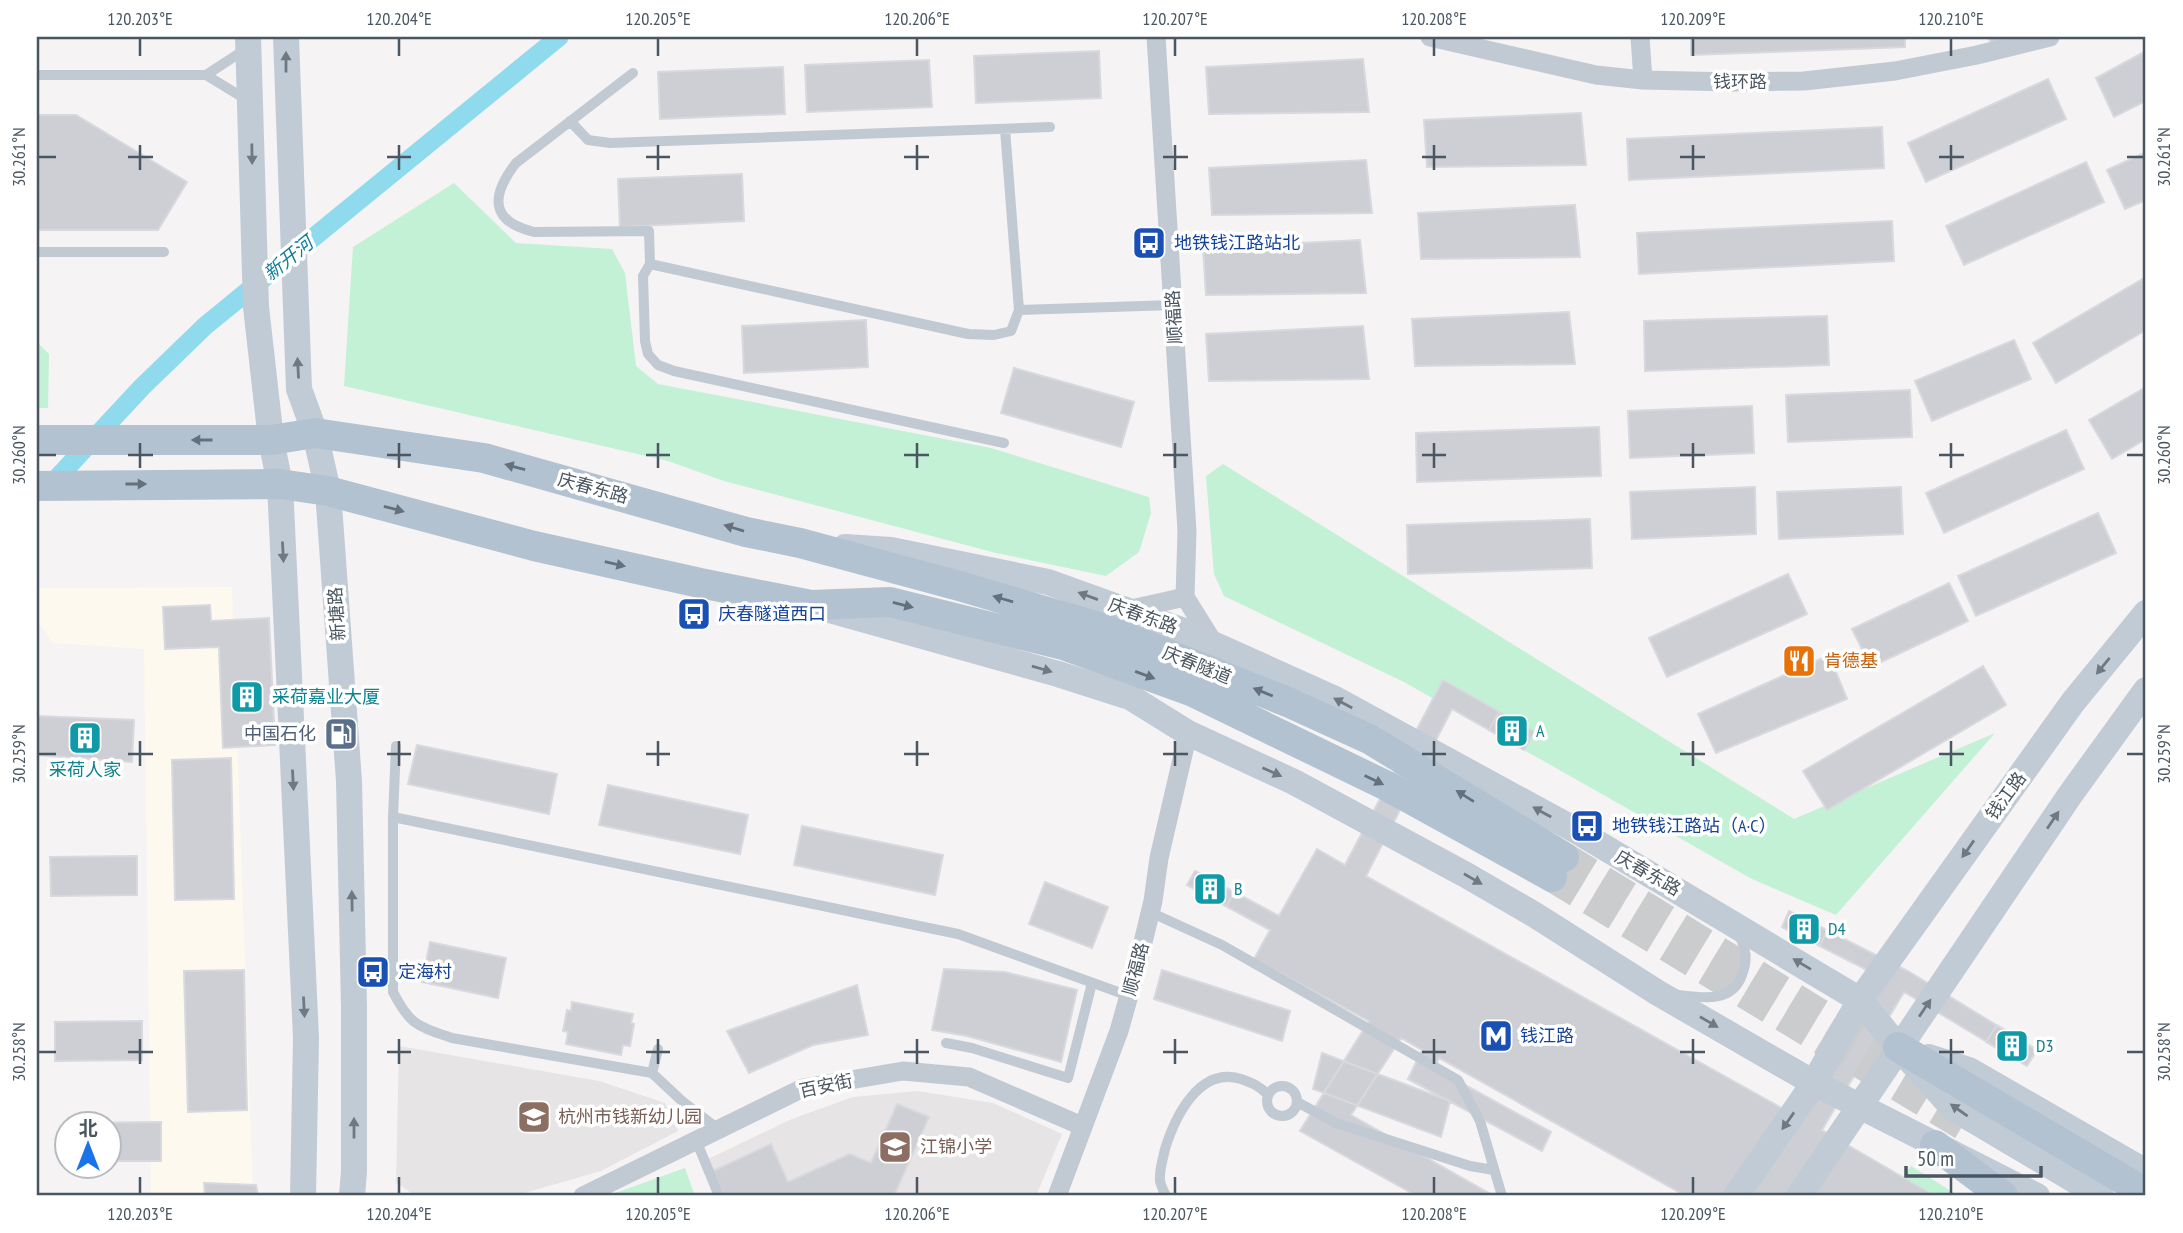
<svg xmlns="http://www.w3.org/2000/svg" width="2183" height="1233" viewBox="0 0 2183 1233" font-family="'PT Sans Narrow','Noto Sans SC',sans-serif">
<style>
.commercial{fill:#fdf9ef}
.education{fill:#e6e4e5}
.green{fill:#c3f1d5}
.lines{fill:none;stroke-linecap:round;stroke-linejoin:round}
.canal{stroke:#90daee;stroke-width:19}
.building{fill:#cdcfd5;stroke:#d7d9de;stroke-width:2}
.primary-tunnel{stroke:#caccce;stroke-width:30;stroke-dasharray:30 15;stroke-linecap:butt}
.lane{stroke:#c1cad2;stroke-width:10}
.street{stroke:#c1cad2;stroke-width:19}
.secondary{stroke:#c1cbd6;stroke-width:26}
.primary{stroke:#b3c2d1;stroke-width:30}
.oneway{fill:#6e7984}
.oneway2{fill:#64717d}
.ticks{fill:none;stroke:#4a5661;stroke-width:2.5}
.labels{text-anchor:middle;stroke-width:7;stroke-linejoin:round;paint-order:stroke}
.street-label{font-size:18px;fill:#4a5661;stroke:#fff}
.transit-label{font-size:18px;fill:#164399;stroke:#fff;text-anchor:start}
.food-label{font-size:18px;fill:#c56008;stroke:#fff;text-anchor:start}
.culture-label{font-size:18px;fill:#0d838f;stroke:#fff;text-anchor:start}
.service-label{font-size:18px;fill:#4e5e75;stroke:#fff;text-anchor:end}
.education-label{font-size:18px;fill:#785e54;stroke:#fff;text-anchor:start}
.water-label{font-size:19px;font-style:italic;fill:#0c7c9b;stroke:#fff}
.neatline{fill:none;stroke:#4a5661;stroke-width:2.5}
.ticks-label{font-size:18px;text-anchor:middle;fill:#4a5661}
</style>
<rect width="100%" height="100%" fill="#f5f3f3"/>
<path class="commercial" d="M232,587L253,1196H151L144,649L52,643L37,620V588Z"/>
<path class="education" d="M399,1046L599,1081L665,1103L678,1131L601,1171L514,1196L413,1194L396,1183Z
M917,1091L993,1103L1062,1134L1036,1196H727L708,1159L792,1119L853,1097Z"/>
<path class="green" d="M454,183L516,243L612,249L625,273L636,366L658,384L991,448L1149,497L1151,513L1139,552L1106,576L996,553L724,481L668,461L344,386L353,247Z
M37,342L49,354L48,408H37Z
M1223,464L1794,819L1995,733L1836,915L1752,879L1404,682L1224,596L1214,574L1206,476Z
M1911,1166L1959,1196H1889Z
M685,1168L695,1196H607Z"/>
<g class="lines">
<path class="canal" d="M46,490L142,387L205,326L559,37"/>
</g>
<path class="building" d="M1691,37H1905V47L1691,55Z
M1988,37H2022L1994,50Z
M1099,51L1101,98L976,103L974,56Z
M2146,51V101L2114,117L2096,78Z
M1363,59L1369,112L1209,114L1206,67Z
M929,60L932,107L807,112L805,65Z
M783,67L785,114L660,119L658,72Z
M2048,79L2066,119L1926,182L1908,143Z
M1581,113L1586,165L1427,167L1424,120Z
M37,115H76L187,182L158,230H37Z
M1882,127L1884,168L1629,180L1627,139Z
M2146,152V200L2125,209L2107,170Z
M1366,160L1372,213L1212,215L1209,168Z
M2086,162L2104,202L1964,265L1946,226Z
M742,174L744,221L620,227L618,179Z
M1575,205L1580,257L1421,259L1418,213Z
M1892,221L1894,261L1639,274L1637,233Z
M1360,240L1366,293L1206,295L1203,248Z
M2146,277V330L2056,383L2033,343Z
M1569,312L1575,364L1415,366L1412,319Z
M1827,316L1829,365L1645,371L1644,321Z
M866,320L868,367L744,373L742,326Z
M1363,326L1369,379L1209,381L1206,334Z
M2014,340L2031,379L1932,421L1915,381Z
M1014,368L1134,402L1121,447L1001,413Z
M2146,387V439L2112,459L2089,420Z
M1910,390L1912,437L1788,442L1786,395Z
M1752,406L1754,453L1630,458L1628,411Z
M1599,427L1601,476L1417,482L1416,433Z
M2066,430L2084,469L1944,533L1926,493Z
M1755,487L1756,534L1632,539L1630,492Z
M1901,487L1903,534L1779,539L1777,492Z
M2098,513L2116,553L1976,616L1958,576Z
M1590,519L1592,568L1408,574L1407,525Z
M1788,574L1807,614L1667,677L1649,638Z
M1949,583L1968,621L1871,667L1852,629Z
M210,605L211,621L269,618L275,745L223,748L219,647L165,649L163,607Z
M1829,655L1847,699L1716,753L1698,714Z
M1983,666L2006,705L1827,810L1803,771Z
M1443,680L1535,732L1524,750L1452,709L1366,876L1803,1120L1887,980L1782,927L1789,911L1908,971L2037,1050L2027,1066L1904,992L1822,1130L1935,1196H1686L1439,1058L1434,1068L1551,1132L1542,1151L1408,1079L1422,1050L1401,1038L1351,1115L1494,1196H1417L1300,1131L1369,1021L1254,959L1270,930L1187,885L1195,871L1279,916L1317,849L1345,865Z
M1499,712L1535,732L1524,750L1489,730Z
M37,716L134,720L132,762L37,755Z
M417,745L557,774L549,814L408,784Z
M231,758L234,899L175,900L172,760Z
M608,785L748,815L740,854L599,825Z
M802,826L943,855L935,895L794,865Z
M137,856V895L51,896L50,857Z
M1195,871L1234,892L1227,906L1187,885Z
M1045,882L1108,907L1092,948L1029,924Z
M1789,911L1827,930L1820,946L1782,927Z
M430,942L506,958L498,998L422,982Z
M944,969L1005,972L1077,990L1061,1062L967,1036L932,1030Z
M244,970L247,1110L188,1112L184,971Z
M1162,970L1290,1011L1282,1041L1154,999Z
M857,985L868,1035L813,1045L749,1073L727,1031Z
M572,1002L633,1014L631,1023L634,1024L630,1046L623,1045L621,1055L566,1044L568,1032L563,1031L567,1010L571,1011Z
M142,1021V1060L55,1061V1022Z
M1997,1025L2037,1050L2027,1066L1986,1042Z
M1322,1053L1450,1101L1441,1137L1313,1089Z
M897,1104L929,1117L894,1196H724L713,1171L771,1144L788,1182L850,1154L871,1163Z
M161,1122V1161H108V1124H74V1123Z
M204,1183L256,1185L258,1196H205Z"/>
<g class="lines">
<path class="primary-tunnel" d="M1564,857L1915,1072
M1552,877L1971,1130"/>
<path class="lane" d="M633,73L516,163C492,194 488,221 534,232L649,231L650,264L968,334L994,335L1011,331L1019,310L1005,129
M37,75H206L246,49
M206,75L247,100
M570,121L588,140L610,143L1050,127
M37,252H164
M650,264L643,276L645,341L648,354L658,365L674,371L1004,443
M1019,310L1173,305
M396,746L393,817V992C410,1025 417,1026 452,1038L652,1073L682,1101L718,1129
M393,817L958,934L1129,996
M1150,912L1222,945L1458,1080L1480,1121L1502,1196
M1679,995C1703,998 1732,1003 1742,975C1748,960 1746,950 1740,937
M946,1043L972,1048L1068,1078L1092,983
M652,1073L658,1049
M1267 1101a15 15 0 1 1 30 0a15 15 0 1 1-30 0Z
M1297,1102L1336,1123L1470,1166L1494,1170
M696,1140L719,1196
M1166,1196C1164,1192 1161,1186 1160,1181C1159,1170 1163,1159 1165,1149C1175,1117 1199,1066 1241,1079C1252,1083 1260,1086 1268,1095"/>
<path class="street" d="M1156,37L1187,531L1185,597
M1430,37L1596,75L1643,80L1734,82L1804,81L1895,71L1977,55L2050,37
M1640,37L1643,80
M1185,597L1215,645
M1127,610L1185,597
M583,1196L803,1088L903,1071L969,1077L1082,1126
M1057,1196L1119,1031L1137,967L1153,901L1159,858L1188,733"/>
<path class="secondary" d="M248,37L256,307L271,440L280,484L306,1038L303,1196
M286,37L299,389L315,433L328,491L349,781L354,1007V1171L352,1196
M845,547L891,550L1048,582L1184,631L1333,698L1577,831L1860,1000L1898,1047L1953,1108L2101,1196
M826,609L1058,674L1130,697L1188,733L1294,782L1466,875L1535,915L1658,993L1814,1083L2037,1196
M1929,1057L1969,1070L2146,1172
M1736,1196L1814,1083L1860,1000L2073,702L2146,613
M1799,1196L2070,795L2146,690"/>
<path class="primary" d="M37,440H271L315,433L484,458L746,532L800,543L963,587L1105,629L1290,703L1369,739L1564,857
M37,486L280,484L328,491L534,546L700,583L811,605L890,602L1063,645L1193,692L1387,786L1552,877
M1898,1047L2146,1193
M1935,1145L2003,1196"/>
</g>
<defs><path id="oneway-solid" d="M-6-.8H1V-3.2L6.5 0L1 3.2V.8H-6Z" transform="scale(1.75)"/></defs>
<g class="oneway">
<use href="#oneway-solid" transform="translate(286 62) rotate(-90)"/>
<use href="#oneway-solid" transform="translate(252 154) rotate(89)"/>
<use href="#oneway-solid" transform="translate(298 368) rotate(-93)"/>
<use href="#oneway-solid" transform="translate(283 552) rotate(87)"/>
<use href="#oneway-solid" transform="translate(1088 596) rotate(-160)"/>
<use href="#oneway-solid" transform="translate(2103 666) rotate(129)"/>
<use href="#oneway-solid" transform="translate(1042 669) rotate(16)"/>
<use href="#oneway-solid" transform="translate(1343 703) rotate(-152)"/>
<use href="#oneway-solid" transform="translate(1272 772) rotate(24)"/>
<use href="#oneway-solid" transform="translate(293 780) rotate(87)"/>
<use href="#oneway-solid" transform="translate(1542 812) rotate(-151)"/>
<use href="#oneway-solid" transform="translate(2053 820) rotate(-56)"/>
<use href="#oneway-solid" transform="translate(1968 849) rotate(125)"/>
<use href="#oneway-solid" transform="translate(1473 879) rotate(30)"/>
<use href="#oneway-solid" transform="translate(352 901) rotate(-91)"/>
<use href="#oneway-solid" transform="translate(1802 964) rotate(-149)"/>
<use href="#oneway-solid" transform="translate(304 1007) rotate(87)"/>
<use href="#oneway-solid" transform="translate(1925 1008) rotate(-56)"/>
<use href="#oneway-solid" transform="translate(1709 1022) rotate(30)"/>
<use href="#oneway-solid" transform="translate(1959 1110) rotate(-145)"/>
<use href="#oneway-solid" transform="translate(1788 1121) rotate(125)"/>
<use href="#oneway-solid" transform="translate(354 1128) rotate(-90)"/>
</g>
<g class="oneway2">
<use href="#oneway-solid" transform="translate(202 440) rotate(180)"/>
<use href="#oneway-solid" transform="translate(515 467) rotate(-165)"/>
<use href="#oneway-solid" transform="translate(136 484)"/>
<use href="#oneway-solid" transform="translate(394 509) rotate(15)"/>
<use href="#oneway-solid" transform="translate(734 528) rotate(-163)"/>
<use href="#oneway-solid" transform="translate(615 564) rotate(13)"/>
<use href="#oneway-solid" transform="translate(1003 599) rotate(-164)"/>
<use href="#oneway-solid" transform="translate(903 605) rotate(14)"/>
<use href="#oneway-solid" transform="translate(1145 675) rotate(20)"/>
<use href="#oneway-solid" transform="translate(1263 692) rotate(-158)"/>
<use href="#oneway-solid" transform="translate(1374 780) rotate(26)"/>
<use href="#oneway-solid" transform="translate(1465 796) rotate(-148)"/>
</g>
<path class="ticks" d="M140,38V56M399,38V56M658,38V56M917,38V56M1175,38V56M1434,38V56M1693,38V56M1951,38V56M140,145V170M399,145V170M658,145V170M917,145V170M1175,145V170M1434,145V170M1693,145V170M1951,145V170M38,157H56M128,157H153M387,157H411M646,157H670M904,157H929M1163,157H1188M1422,157H1446M1680,157H1705M1939,157H1964M2127,157H2144M140,443V468M399,443V468M658,443V468M917,443V468M1175,443V468M1434,443V468M1693,443V468M1951,443V468M38,455H56M128,455H153M387,455H411M646,455H670M904,455H929M1163,455H1188M1422,455H1446M1680,455H1705M1939,455H1964M2127,455H2144M140,741V766M399,741V766M658,741V766M917,741V766M1175,741V766M1434,741V766M1693,741V766M1951,741V766M38,754H56M128,754H153M387,754H411M646,754H670M904,754H929M1163,754H1188M1422,754H1446M1680,754H1705M1939,754H1964M2127,754H2144M140,1039V1064M399,1039V1064M658,1039V1064M917,1039V1064M1175,1039V1064M1434,1039V1064M1693,1039V1064M1951,1039V1064M38,1052H56M128,1052H153M387,1052H411M646,1052H670M904,1052H929M1163,1052H1188M1422,1052H1446M1680,1052H1705M1939,1052H1964M2127,1052H2144M140,1177V1194M399,1177V1194M658,1177V1194M917,1177V1194M1175,1177V1194M1434,1177V1194M1693,1177V1194M1951,1177V1194"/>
<defs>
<symbol id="bus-square" viewBox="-11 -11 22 22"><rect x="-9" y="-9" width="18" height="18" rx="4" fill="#1a4fb4" stroke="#fff"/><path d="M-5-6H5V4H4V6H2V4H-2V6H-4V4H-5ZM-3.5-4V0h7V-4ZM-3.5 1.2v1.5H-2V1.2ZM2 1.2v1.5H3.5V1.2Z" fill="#fff"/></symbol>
<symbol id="restaurant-square" viewBox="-11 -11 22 22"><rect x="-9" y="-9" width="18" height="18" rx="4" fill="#e8710a" stroke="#fff"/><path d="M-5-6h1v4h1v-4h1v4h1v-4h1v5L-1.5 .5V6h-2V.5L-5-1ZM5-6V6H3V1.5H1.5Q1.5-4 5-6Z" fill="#fff"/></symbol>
<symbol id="building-square" viewBox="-11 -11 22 22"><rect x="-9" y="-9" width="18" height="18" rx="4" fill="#0f9aa8" stroke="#fff"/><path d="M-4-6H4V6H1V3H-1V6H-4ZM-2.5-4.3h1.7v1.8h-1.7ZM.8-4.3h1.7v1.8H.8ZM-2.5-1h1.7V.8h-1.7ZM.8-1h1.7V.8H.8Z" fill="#fff"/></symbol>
<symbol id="fuel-square" viewBox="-11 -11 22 22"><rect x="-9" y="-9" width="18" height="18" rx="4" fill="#5c6f8a" stroke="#fff"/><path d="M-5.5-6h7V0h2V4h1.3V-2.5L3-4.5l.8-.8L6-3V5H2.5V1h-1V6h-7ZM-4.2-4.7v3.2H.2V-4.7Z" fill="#fff"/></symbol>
<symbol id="metro-square" viewBox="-11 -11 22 22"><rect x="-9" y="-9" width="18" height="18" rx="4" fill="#1a4fb4" stroke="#fff"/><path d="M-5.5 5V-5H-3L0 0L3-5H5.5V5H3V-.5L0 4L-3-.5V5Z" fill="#fff"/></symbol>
<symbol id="school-square" viewBox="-11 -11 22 22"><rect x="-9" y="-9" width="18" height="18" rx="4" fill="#8d6e63" stroke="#fff"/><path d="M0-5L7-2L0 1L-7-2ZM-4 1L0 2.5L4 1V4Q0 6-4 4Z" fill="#fff"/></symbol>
</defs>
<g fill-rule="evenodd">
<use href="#bus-square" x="1130" y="224" width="38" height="38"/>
<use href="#bus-square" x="675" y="595" width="38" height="38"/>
<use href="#restaurant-square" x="1780" y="642" width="38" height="38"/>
<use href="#building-square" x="228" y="678" width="38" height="38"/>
<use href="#building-square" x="1493" y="712" width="38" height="38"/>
<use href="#fuel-square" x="322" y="715" width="38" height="38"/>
<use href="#building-square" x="66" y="719" width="38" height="38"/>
<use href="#bus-square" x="1568" y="807" width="38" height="38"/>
<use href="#building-square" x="1191" y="870" width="38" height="38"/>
<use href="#building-square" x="1785" y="910" width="38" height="38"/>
<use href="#bus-square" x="354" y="953" width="38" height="38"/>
<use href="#metro-square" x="1477" y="1017" width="38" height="38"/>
<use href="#building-square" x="1993" y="1027" width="38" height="38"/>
<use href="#school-square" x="515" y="1098" width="38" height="38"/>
<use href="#school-square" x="876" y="1128" width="38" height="38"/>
</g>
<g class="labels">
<g class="street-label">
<text x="1740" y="88">钱环路</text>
<text transform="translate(1174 317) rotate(-93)" y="6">顺福路</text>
<text transform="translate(593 488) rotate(15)" y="6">庆春东路</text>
<text transform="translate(337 614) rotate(-94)" y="6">新塘路</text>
<text transform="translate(1143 616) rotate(20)" y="6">庆春东路</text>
<text transform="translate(1197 665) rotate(22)" y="6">庆春隧道</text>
<text transform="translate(2006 796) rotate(-54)" y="6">钱江路</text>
<text transform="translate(1648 873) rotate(30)" y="6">庆春东路</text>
<text transform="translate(1136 969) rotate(-75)" y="6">顺福路</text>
<text transform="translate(826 1086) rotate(-12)" y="6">百安街</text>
</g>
<g class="transit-label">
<text x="1174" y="249">地铁钱江路站北</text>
<text x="718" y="620">庆春隧道西口</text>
<text x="1612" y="832">地铁钱江路站（A·C）</text>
<text x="398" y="978">定海村</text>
<text x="1520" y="1042">钱江路</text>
</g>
<g class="food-label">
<text x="1824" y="667">肯德基</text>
</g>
<g class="culture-label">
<text x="272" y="703">采荷嘉业大厦</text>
<text x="1536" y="737">A</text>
<text x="85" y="776" text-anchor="middle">采荷人家</text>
<text x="1234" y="895">B</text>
<text x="1828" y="935">D4</text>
<text x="2036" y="1052">D3</text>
</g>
<g class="service-label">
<text x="316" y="740">中国石化</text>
</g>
<g class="education-label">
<text x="558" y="1123">杭州市钱新幼儿园</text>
<text x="920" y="1153">江锦小学</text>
</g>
<g class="water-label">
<text transform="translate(288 258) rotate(-39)" y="7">新开河</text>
</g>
</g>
<rect width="2183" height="1233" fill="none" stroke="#ffffff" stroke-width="77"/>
<g transform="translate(88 1145)"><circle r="33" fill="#ffffff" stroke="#b7bbc0" stroke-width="2"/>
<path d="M0-5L12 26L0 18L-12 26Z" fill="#1a73e8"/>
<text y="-10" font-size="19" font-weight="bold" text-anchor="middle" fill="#4a5661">北</text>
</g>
<path d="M1906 1166v10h135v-10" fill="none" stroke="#4a5661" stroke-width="3.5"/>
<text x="1917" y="1166" font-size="21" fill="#4a5661" stroke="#ffffff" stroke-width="5" paint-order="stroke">50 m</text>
<rect x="38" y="38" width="2106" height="1156" class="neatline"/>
<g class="ticks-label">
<text x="140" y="25">120.203°E</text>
<text x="399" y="25">120.204°E</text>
<text x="658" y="25">120.205°E</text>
<text x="917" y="25">120.206°E</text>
<text x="1175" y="25">120.207°E</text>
<text x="1434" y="25">120.208°E</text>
<text x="1693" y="25">120.209°E</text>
<text x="1951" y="25">120.210°E</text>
<text transform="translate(19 157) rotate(-90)" y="6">30.261°N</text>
<text transform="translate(2164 157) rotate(-90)" y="6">30.261°N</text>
<text transform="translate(19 455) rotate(-90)" y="6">30.260°N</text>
<text transform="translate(2164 455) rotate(-90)" y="6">30.260°N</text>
<text transform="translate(19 754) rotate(-90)" y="6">30.259°N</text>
<text transform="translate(2164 754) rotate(-90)" y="6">30.259°N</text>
<text transform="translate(19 1052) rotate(-90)" y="6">30.258°N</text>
<text transform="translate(2164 1052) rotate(-90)" y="6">30.258°N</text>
<text x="140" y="1220">120.203°E</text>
<text x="399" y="1220">120.204°E</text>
<text x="658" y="1220">120.205°E</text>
<text x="917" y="1220">120.206°E</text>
<text x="1175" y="1220">120.207°E</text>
<text x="1434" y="1220">120.208°E</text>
<text x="1693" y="1220">120.209°E</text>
<text x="1951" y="1220">120.210°E</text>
</g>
</svg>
